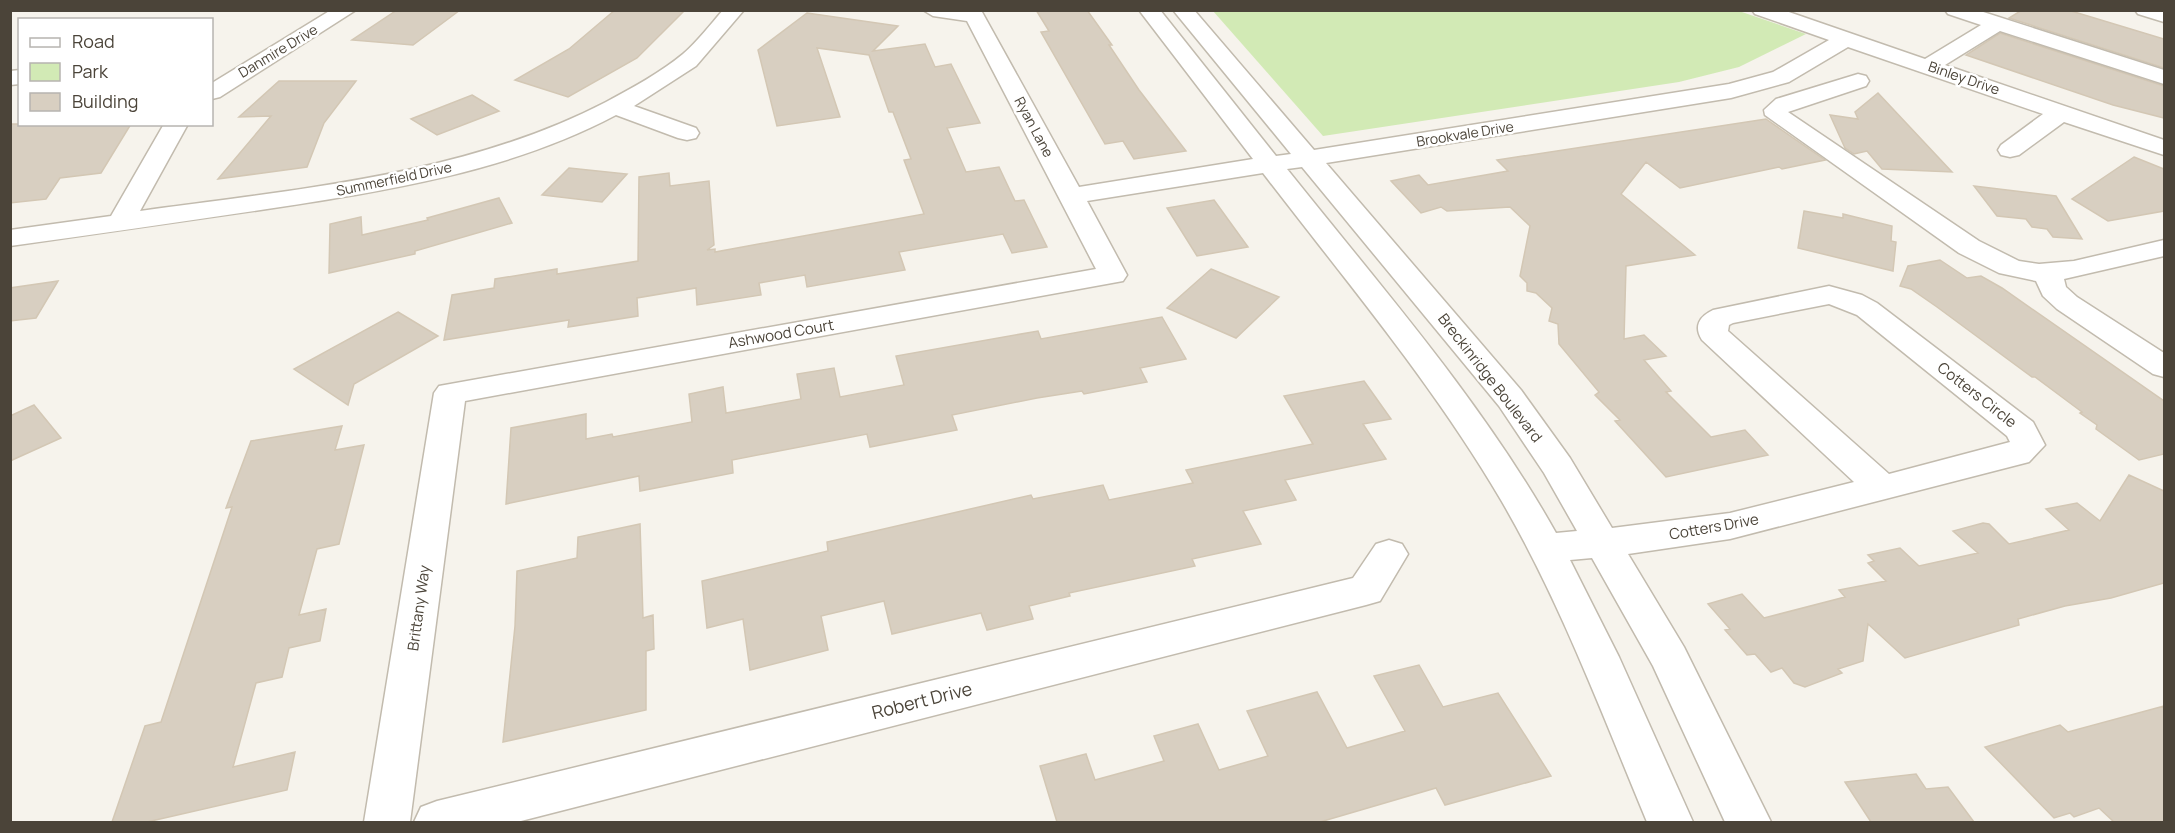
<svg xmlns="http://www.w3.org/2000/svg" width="2175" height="833" viewBox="0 0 2175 833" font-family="Manrope,sans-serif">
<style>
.green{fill:#d2eab5}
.building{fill:#d8cfc1;stroke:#d3c7b4;stroke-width:1.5}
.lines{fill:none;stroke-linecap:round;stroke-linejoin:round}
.minor-casing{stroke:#c2bbae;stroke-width:3}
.minor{fill:#fff;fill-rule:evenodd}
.labels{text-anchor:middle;stroke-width:5;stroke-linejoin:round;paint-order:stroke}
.far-street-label{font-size:14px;fill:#4b4439;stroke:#fff}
.street-label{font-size:15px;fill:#4b4439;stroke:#fff}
.near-street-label{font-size:18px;fill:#4b4439;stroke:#fff}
</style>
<rect width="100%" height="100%" fill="#f6f3ec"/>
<path class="green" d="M1739,11L1806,34L1739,67L1679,82L1323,136L1213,11Z"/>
<path class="building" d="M397,10H460L413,45L352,40Z
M615,10H685L637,58L568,97L515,80L569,49Z
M1036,10H1087L1112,45H1109L1139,90L1186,151L1134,159L1123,141L1105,144L1041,32L1049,31Z
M2022,10H2068L2164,39V68L2009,18Z
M807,13L898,26L873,51L925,44L935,67L951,64L980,123L947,128L966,172L999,167L1015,201L1024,200L1047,247L1012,253L1003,234L899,252L905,270L807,287L805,275L759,283L761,295L697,305L696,288L637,298L638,316L568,327L569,320L444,340L452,295L494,288L495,279L557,269V274L638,261L639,177L669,173L670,186L709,181L714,245L707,250L715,249V252L924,214L904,160L911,159L893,112H889L869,55L817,48L840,117L777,126L758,50Z
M2000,33L2164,86V118L2113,105L1966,55Z
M279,81H356L324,123L307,167L218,179L271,116L239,117Z
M1878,93L1952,172L1882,169L1867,151L1854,154L1845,148L1830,115L1858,119L1855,112Z
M472,95L499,111L437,135L411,119Z
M1766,119L1825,160L1782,169L1779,167L1680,188L1646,162L1621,194L1695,255L1626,266L1624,339L1644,335L1666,356L1644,360L1671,391L1666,392L1711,437L1745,430L1768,455L1666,477L1615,421L1620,420L1595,395L1599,392L1559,344L1558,324L1549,321L1552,308L1536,293L1527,291V283L1520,276L1530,226L1510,207L1447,211L1441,207L1421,213L1391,181L1419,175L1428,185L1508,171L1497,160Z
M10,124H131L101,173L60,178L46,199L10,203Z
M2134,157L2164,169V211L2108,221L2072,199Z
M569,168L627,174L602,202L542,195Z
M1974,186L2056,196L2082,239L2053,237L2047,229L2032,227L2026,219L1997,216Z
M499,198L512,223L415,251V254L329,273L330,224L361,217L362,235L428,220L427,218Z
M1214,200L1248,247L1197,256L1167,208Z
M1804,211L1843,218V214L1892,226L1891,241L1896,242L1893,271L1798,248Z
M1940,260L1967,278L1981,276L2002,288L2164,401V454L2139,460L2096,429L2097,425L2080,413L2082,412L2035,377H2032L1937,307L1911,289L1900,286L1908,266Z
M1211,269L1279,297L1236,338L1167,308Z
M58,281L36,318L10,321V288Z
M398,312L438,336L354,384L348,405L294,369Z
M1162,317L1186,359L1140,368L1147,382L1084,394L1082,391L1037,398L952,415L957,430L870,447L867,434L732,460L733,473L640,491L639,476L506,504L511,428L586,414V439L612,434L613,437L692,422L689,394L723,387L726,413L801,399L797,374L834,368L840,397L904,385L896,356L1038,331L1041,339Z
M1364,381L1391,419L1363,424L1386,459L1285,480L1296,500L1243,511L1261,544L1192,559L1195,566L1069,593L1070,596L1029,606L1033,619L987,630L981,613L892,634L884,601L821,616L828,650L750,670L743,619L707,628L702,581L828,551L827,542L1031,495L1033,499L1103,485L1109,500L1193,483L1186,470L1313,444L1284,396Z
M34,405L61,438L10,461V416Z
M342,426L335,450L364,445L339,544L317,549L299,615L326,609L320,641L289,648L282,677L256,683L233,767L295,752L287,790L147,822H112L145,726L161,722L232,507L226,508L251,441Z
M2129,475L2164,491V583L2111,598L2065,606L2018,619L2019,625L1905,658L1868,624L1863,661L1838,669L1842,673L1805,687L1794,683L1782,668L1771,672L1755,654L1747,655L1725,630L1730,629L1708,604L1742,594L1764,618L1845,597L1839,590L1886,581L1868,563L1874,561L1868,555L1900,548L1919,566L1978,553L1953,531L1983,523L1989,524L2009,544L2069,530L2046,509L2077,503L2100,521Z
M640,524L643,618L653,615L654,649L646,651V710L503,742L515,626L517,571L577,558L578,537Z
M1419,665L1443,707L1498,693L1551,776L1445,805L1436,788L1320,822H1057L1040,766L1086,754L1095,780L1164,761L1154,736L1198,724L1219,770L1268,756L1247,711L1317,692L1347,748L1405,731L1374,676Z
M2164,706V822H2114L2099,808L2074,817L2070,813L2054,818L1985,747L2060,725L2068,732Z
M1916,774L1926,789L1948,787L1974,822H1871L1845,782Z"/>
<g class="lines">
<defs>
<path id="minor" d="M331,10H356L220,97L212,99V83Z
M723,10H744L696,66L634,106L696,128L699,133L696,138L687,140L678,138L616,115C509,172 385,191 267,209C182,222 96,234 10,246V230L111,216L164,124H188L140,211C297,189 463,176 606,102C632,88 660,73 683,54C698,41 710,25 723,10Z
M923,10L982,12L1079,187L1253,159L1139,10H1160L1276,156L1291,154L1173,10H1194L1314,150L1729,84L1773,72L1829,40L1755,14L1752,10H1783L1925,59L1981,25L1948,14L1945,10H1977L2164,70V84L2000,31L1945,65L2164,140V155L2064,122L2019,155L2010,157L2001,155L1998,150L2001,145L2043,114L1848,47L1789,82L1731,98L1326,163L1521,390L1570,458L1612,528L1730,513L1854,482L1702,340C1693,326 1700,316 1713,310L1829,286L1862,295L1877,303L2033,422L2045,445L2029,462L1730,539L1628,554L1684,647L1771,822H1725L1653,666L1592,558L1570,560L1619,657L1693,822H1647C1602,714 1560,601 1501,500C1433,384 1345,280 1263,173L1087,201L1127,275L1123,281L465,401L410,822H364L434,393L439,386L1096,269L967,21L933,16ZM1302,167L1499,406L1544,473L1577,531L1556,533C1482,401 1381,287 1287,169ZM1829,304L1857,315L2007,436L2010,442L1889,474L1728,331L1729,325L1733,323Z
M2135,10H2164V22L2138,14Z
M20,70V84L10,85V71Z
M1858,74L1866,76L1869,81L1866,86L1788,112L1979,241L2019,261L2039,264L2074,261L2164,240V256L2064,279L2066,287L2077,297L2164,353V377L2153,374L2057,309L2043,296L2036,281L1999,273L1959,253L1765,115L1764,110L1776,99Z
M1389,540L1402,544L1408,554L1380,601L1366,605L517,822H414L421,807L437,801L1353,578L1376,544Z"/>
</defs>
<use href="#minor" class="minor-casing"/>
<use href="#minor" class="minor"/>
</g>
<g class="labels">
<g class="far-street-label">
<text transform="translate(278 51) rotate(-31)" y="5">Danmire Drive</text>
<text transform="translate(1964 78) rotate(19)" y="5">Binley Drive</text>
<text transform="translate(1034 127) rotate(62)" y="5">Ryan Lane</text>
<text transform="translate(1465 134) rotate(-9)" y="5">Brookvale Drive</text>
<text transform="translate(394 179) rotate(-12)" y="5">Summerfield Drive</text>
</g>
<g class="street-label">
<text transform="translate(781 334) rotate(-10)" y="5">Ashwood Court</text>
<text transform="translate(1490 378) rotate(52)" y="5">Breckinridge Boulevard</text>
<text transform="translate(1977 395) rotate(38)" y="5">Cotters Circle</text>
<text transform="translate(1714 527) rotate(-10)" y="5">Cotters Drive</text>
<text transform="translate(419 608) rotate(-82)" y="5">Brittany Way</text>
</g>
<g class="near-street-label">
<text transform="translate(922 701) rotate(-14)" y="6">Robert Drive</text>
</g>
</g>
<rect width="2175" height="833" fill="none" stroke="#4b4439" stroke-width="24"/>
<rect x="18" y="18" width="195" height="108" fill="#ffffff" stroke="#b7b4b0" stroke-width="1.5"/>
<rect x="30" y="38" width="30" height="9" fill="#ffffff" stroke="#b7b4b0" stroke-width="1.5"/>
<text x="72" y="48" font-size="18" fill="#4b4439">Road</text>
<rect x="30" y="63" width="30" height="18" fill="#d2eab5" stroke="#b7b4b0" stroke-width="1.5"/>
<text x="72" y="78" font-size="18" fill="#4b4439">Park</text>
<rect x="30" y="93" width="30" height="18" fill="#d8cfc1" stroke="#b7b4b0" stroke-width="1.5"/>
<text x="72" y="108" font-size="18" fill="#4b4439">Building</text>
</svg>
